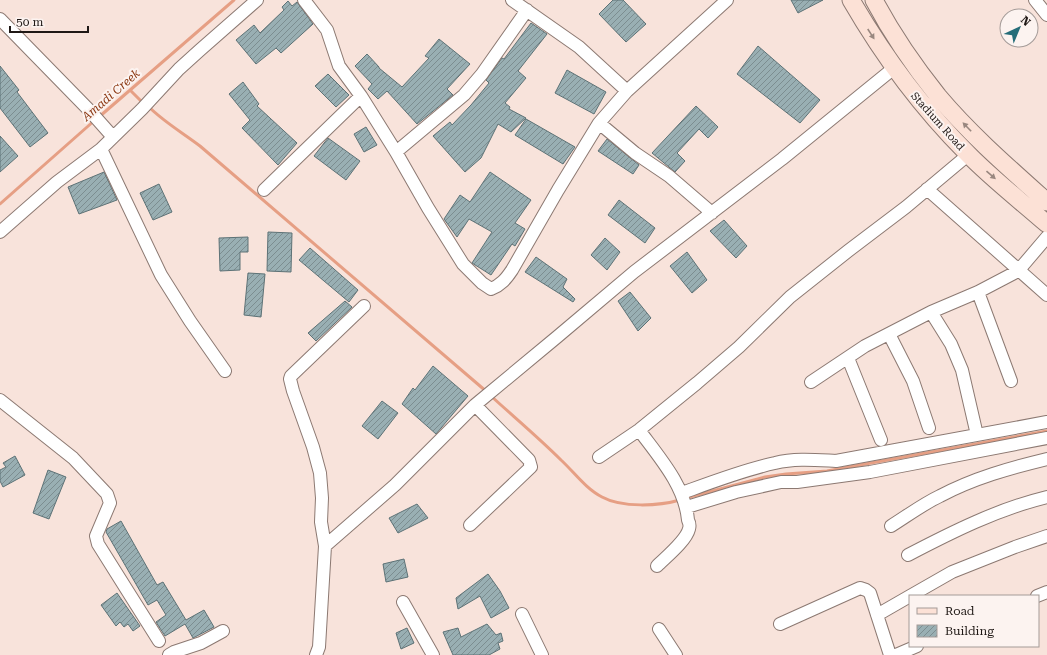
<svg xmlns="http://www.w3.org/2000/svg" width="1047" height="655" viewBox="0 0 1047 655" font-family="'Roboto Serif',serif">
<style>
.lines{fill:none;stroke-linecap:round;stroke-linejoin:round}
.stream{stroke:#e69f84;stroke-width:3}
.building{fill:url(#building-hatch);stroke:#5d7276}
.minor-casing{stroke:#8c7972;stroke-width:14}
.secondary-casing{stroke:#8c7972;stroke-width:19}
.minor{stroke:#fff;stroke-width:12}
.secondary{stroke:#fce1d6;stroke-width:17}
.oneway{fill:#99877f}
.labels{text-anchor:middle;stroke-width:4;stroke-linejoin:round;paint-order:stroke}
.street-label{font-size:11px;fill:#1f1815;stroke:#fcf3f0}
.water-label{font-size:12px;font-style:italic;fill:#8b3711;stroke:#fcf3f0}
</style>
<defs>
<pattern id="building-hatch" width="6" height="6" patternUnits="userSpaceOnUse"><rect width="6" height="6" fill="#99afb3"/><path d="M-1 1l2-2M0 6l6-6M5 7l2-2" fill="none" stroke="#7c8d90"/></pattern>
</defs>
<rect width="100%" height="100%" fill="#f8e3db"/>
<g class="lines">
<path class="stream" d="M130,90L144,104
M149,107C164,122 183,133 200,146L487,392
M99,117L234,0
M0,204L95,120
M491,396C514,417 539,438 561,460C574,472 586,489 602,497C622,508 659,506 680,500
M686,498L765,477L786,474L827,471L1047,431"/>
</g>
<path class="building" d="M613,0H623L646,24L626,42L599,14Z
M791,0H823L798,13Z
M288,1L292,6L297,2L313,24L281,53L276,48L256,64L236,40L254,25L260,33L284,10L282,7Z
M531,23L547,34L518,71L526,78L505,103L510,107L509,109L526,118L511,132L498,124L481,158L465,172L433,136L450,122L452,125L471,105L489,83L486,80L502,58L504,59Z
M439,39L470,64L447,89L453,95L417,124L387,91L378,99L368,89L372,84L355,66L367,54L379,67V68L402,87L429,58L425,56Z
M758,46L820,100L800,123L737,74Z
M0,66L19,90L17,92L48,133L30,147L0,108Z
M567,70L606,92L594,114L555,93Z
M328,74L349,95L336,107L315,86Z
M243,82L259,104L257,106L297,143L278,165L242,128L250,120L229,94Z
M696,106L718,127L708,138L699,129L677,153L685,161L675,172L652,153Z
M526,119L575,147L563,164L515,135Z
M366,127L377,145L364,152L354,134Z
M0,136L18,156L0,172Z
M328,138L360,161L346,180L314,156Z
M607,139L639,165L633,174L598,151Z
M104,172L117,200L79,214L68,187Z
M490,172L531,200L515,223L525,229L515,246L512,244L491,275L472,263L492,232L469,219L457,237L444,219L460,195L470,202Z
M159,184L172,212L153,220L140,193Z
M619,200L655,228L645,243L608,215Z
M724,220L747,246L736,258L710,231Z
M268,232L292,233L291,272L267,271Z
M248,237V252H240V270L220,271L219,238Z
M605,238L620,252L607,270L591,255Z
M310,248L358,290L349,302L299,260Z
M687,252L707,280L692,293L670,266Z
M536,257L567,279L563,287L575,299L573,302L525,272Z
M248,273L265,274L261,317L244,315Z
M630,292L651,318L638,331L618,301Z
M345,301L352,307L316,341L308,333Z
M433,366L468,396L436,434L402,404L413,388L415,390Z
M382,401L398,413L378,439L362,426Z
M15,456L25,475L3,487L0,481V470L6,467L3,463Z
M48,470L66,477L49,519L33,513Z
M417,504L428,518L398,533L389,518Z
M121,521L157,585L163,582L186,620L204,610L214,627L193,638L185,624L165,636L156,622L166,615L157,600L148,605L106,532L107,529Z
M404,559L408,577L386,582L383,564Z
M488,574L500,591L509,608L491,618L480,596L458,609L456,598Z
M117,593L140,626L133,631L128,624L124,627L120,622L116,626L101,605Z
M487,624L496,635L501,633L503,641L498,643L500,649L489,655H453L443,632L458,628L461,637Z
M407,628L414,643L401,649L396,633Z"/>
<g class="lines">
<defs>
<path id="minor" d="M304,0L327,30L339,66L361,96L396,152L428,208L463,264L482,283L491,289C501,285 506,279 512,270L558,190L599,123L627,91L727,0
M512,0L579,47L627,91
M1035,0L1047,15
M0,19L89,110L113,137
M599,123L635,153L669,176L712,213
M101,149L161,275L190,321L225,371
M396,152L464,95L482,74L527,10
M927,189L1047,295
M264,190L361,96
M0,232L57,182L101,149L142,109L179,69L200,50L257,0
M978,292L1011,381
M931,312L951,344L962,370L977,435
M889,334L913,381L929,428
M848,358L881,440
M811,382L865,346L931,312L978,292L1018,271L1047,237
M0,400L73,458L107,494L110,503L96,536L98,544L159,641
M639,430C659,457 685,486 688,520C689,522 690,526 689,529C686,541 666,557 657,566
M599,457L639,430L697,383L739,347L790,297L848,251L906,207L968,155
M682,493C712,482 743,470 775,463C795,458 816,460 836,461L1047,422
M687,507L736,492L781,482H797L870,472L1047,438
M470,525L531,467L529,460L475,405
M891,526C907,516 923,504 940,496C974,478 1010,468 1047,459
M325,546L395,485L475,405L557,337L634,272L782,159L894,68
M908,555C952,532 998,509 1047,497
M910,596L952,572L1015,547L1047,536
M1037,596L1047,592
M403,602L433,655
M522,614L542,655
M877,615L910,596
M780,624L860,588L866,590L870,593L890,655
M659,629L676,655
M169,655L174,652L201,643L223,631
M316,655L319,647L325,546L321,522L322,498L320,473L313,447L293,391L290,379L291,376L364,306
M896,655L917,646"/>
<path id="secondary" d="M851,0C884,57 920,106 967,153C991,178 1021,201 1047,224
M874,0C892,34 914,66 938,96C970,134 1009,168 1047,202"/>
</defs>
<use href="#minor" class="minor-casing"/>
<use href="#secondary" class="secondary-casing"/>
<use href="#minor" class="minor"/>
<use href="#secondary" class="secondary"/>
</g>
<defs><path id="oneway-solid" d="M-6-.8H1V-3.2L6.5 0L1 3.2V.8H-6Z"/></defs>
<g class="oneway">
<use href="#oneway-solid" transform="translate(871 34) rotate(57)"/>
<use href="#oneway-solid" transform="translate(967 127) rotate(-134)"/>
<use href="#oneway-solid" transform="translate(991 175) rotate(41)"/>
</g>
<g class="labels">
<g class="street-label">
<text transform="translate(938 121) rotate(48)" y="4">Stadium Road</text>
</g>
<g class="water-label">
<text transform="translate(111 95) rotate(-41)" y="4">Amadi Creek</text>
</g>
</g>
<rect x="909" y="595" width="130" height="52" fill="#fcf3f0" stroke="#a49b98"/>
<rect x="917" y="608" width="20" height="6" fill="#fce1d6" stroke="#a49b98"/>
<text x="945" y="615" font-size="12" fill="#1f1815">Road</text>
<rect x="917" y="625" width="20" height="12" fill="url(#building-hatch)" stroke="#a49b98"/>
<text x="945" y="635" font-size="12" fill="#1f1815">Building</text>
<g transform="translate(1019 28) rotate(44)"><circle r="19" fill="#fcf3f0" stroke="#a49b98"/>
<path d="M0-3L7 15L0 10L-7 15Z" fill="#256d79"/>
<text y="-6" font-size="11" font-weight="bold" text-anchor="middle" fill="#1f1815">N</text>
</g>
<path d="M10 26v6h78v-6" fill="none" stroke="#1f1815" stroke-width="2"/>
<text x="16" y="26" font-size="12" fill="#1f1815" stroke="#fcf3f0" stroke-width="3" paint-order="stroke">50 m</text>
</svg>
